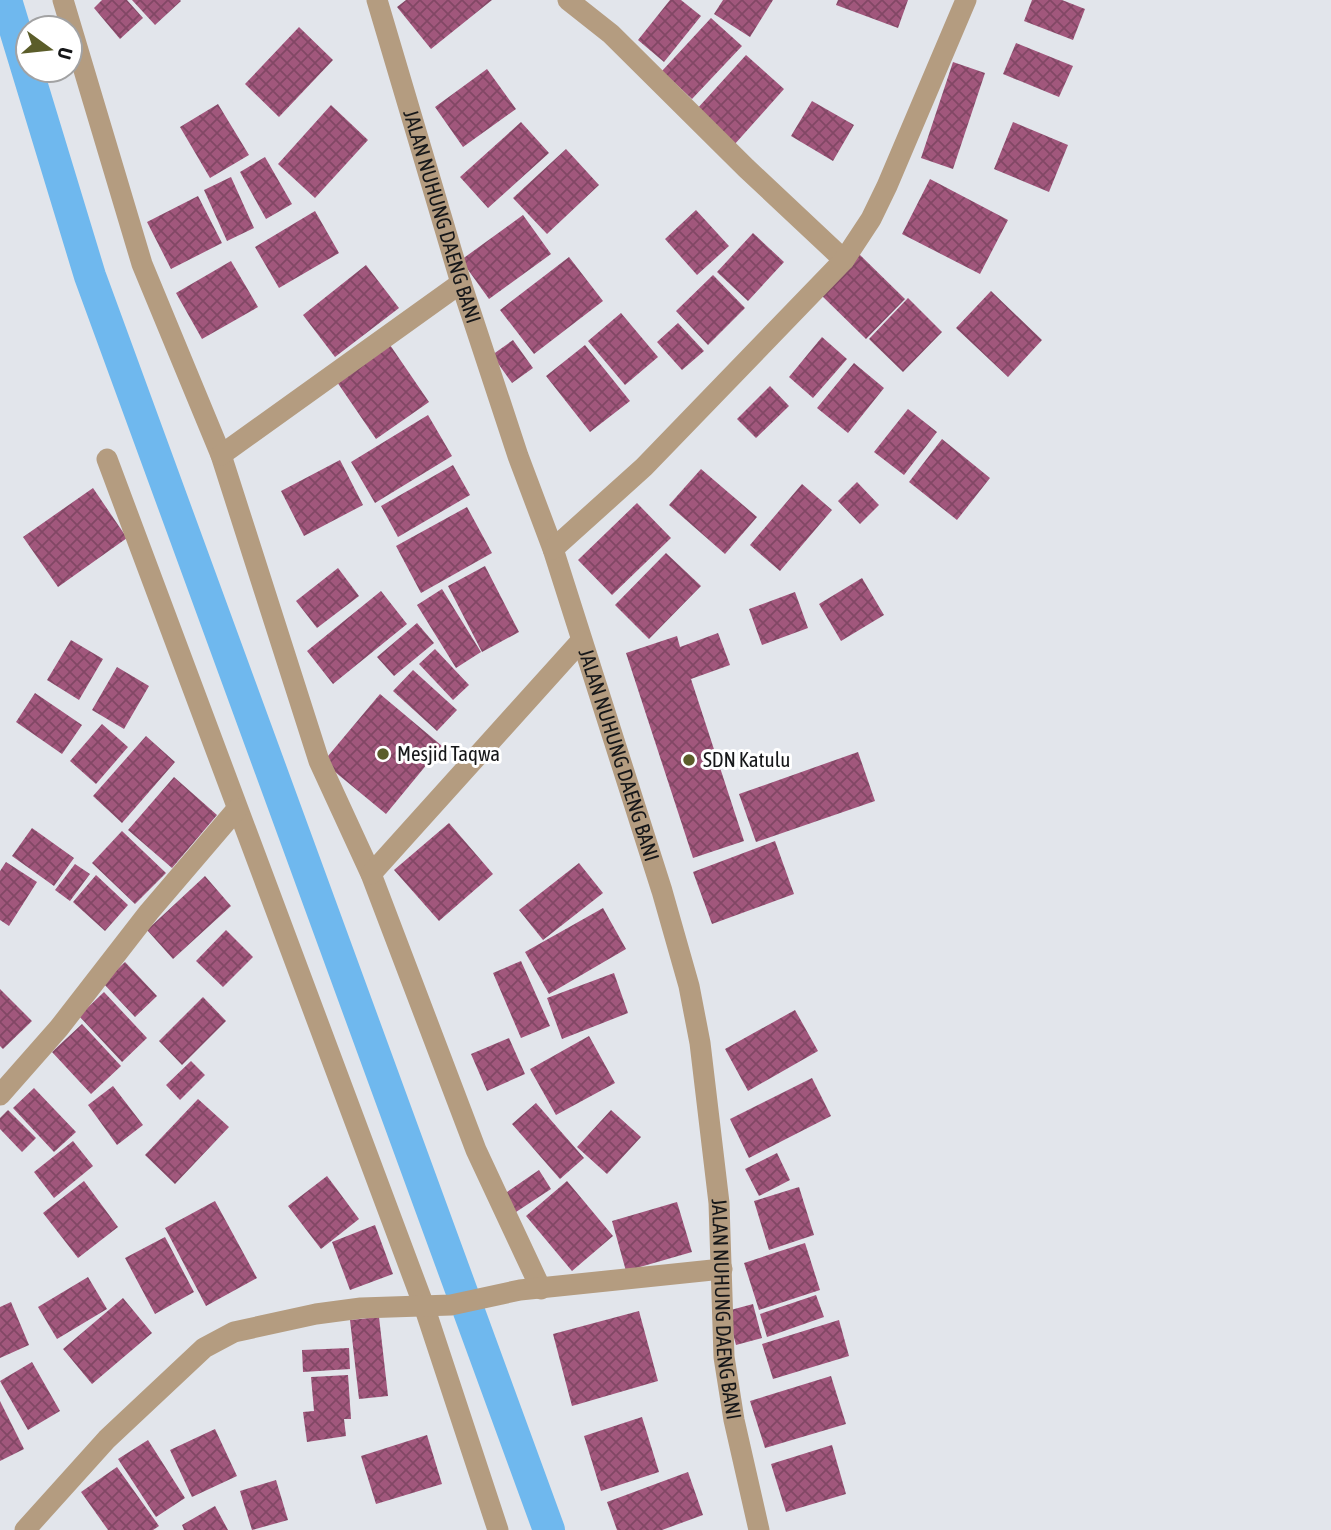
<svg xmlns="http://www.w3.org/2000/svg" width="1331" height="1530" viewBox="0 0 1331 1530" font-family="'Asap Condensed',sans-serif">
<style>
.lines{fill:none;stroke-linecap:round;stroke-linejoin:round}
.canal{stroke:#6fb8ee;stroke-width:32}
.building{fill:url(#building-cross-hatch)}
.street{stroke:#b49c80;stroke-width:21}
.poi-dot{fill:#5b5d2a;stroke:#fff;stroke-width:2.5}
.labels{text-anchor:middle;stroke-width:6;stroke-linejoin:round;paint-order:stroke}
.street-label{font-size:21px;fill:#161719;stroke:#fff}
.poi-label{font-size:21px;fill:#161719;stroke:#fff;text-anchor:start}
</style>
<defs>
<pattern id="building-cross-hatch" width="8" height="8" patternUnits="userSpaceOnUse" patternTransform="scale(1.75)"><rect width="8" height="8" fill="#a1577c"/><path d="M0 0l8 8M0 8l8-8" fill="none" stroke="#824765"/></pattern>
</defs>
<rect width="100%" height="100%" fill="#e2e5eb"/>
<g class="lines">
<path class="canal" d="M6,0L90,276L549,1530"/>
</g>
<path class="building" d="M102,0H127L143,18L120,39L94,8Z
M132,0H180L181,1L155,25Z
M406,0H492L431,49L397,7Z
M670,0H681L701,16L664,62L638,40Z
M723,0H773L750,37L714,14Z
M838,0H908L898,28L836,5Z
M1032,0H1062L1085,9L1073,40L1024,21Z
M711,18L742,46L692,99L662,71Z
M299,27L333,60L279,117L245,84Z
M1016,43L1073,66L1059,97L1003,74Z
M746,55L784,89L734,145L696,110Z
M953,62L985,73L953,169L921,158Z
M487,69L516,109L463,147L435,107Z
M812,101L854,125L833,161L791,136Z
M218,104L249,155L210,178L180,127Z
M331,105L368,140L315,198L278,164Z
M521,122L549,153L488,208L460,177Z
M1013,122L1068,145L1049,192L994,169Z
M566,149L599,185L547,234L513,198Z
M265,157L292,204L266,219L240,172Z
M231,177L254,228L227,241L204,190Z
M930,179L1008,220L980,274L902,234Z
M198,196L222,243L171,269L147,222Z
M696,210L729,246L697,275L665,239Z
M315,211L339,253L279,288L255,247Z
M523,215L551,254L489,299L461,260Z
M753,233L784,262L748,301L717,272Z
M859,254L905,299L866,339L819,293Z
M569,257L603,301L534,354L500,310Z
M231,261L258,307L202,339L176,293Z
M366,265L399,308L335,357L303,315Z
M713,275L745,308L708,345L676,311Z
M991,291L1042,340L1008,377L956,328Z
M908,298L942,332L903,372L869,339Z
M621,313L658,357L625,385L588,341Z
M678,323L704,351L682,370L657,342Z
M822,337L847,359L813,398L789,377Z
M513,340L533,368L512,383L492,355Z
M390,345L429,402L376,439L337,382Z
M585,345L630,401L590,432L546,376Z
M854,363L884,388L848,433L817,408Z
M770,386L789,406L756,438L737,419Z
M908,409L937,432L904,475L874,452Z
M428,415L452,456L375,503L351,462Z
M942,439L990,478L957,520L909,482Z
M340,460L363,505L304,536L281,491Z
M453,465L470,495L398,537L381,506Z
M701,469L757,517L725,554L669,505Z
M857,482L879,505L860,524L838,501Z
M802,484L832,510L780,571L750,545Z
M93,488L127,538L58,587L23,537Z
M637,503L671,538L612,595L578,560Z
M467,507L492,553L421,593L396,546Z
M666,553L701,586L649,639L615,605Z
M485,566L519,632L482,652L448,586Z
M338,568L359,596L317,628L296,601Z
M862,578L884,615L841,641L819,604Z
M442,589L481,652L456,668L417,605Z
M381,591L407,624L333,684L307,651Z
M795,592L808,628L762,645L749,609Z
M417,623L434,643L394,676L377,657Z
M718,633L730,665L691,679L744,841L693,858L626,653L677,636L680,647Z
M71,640L103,659L79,700L47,680Z
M435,649L469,685L453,700L419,664Z
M117,667L149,686L124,729L92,710Z
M413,670L457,710L437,731L393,691Z
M35,693L82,725L62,754L16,722Z
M380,694L442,746L386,814L323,762Z
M102,724L128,747L96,784L70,761Z
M146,736L175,762L122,823L93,796Z
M858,752L875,801L756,842L739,794Z
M174,777L217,815L172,868L128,830Z
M449,823L493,874L439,921L394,870Z
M32,828L74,858L54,886L12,856Z
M122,831L166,873L135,904L92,863Z
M775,841L794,894L712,924L693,872Z
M6,862L37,882L9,926L0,920V871Z
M579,863L603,893L543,940L519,910Z
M75,864L90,874L70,901L55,890Z
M96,875L128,905L105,931L73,902Z
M205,876L231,906L173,959L147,930Z
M603,908L626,949L549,994L525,952Z
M226,930L253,957L223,987L196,961Z
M521,961L550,1026L521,1038L493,973Z
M125,962L157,996L135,1017L103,983Z
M614,973L628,1013L562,1039L547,998Z
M0,989L32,1021L3,1049L0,1046Z
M104,992L147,1038L122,1062L79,1016Z
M203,997L226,1021L182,1065L159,1041Z
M795,1010L818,1051L748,1091L725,1049Z
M82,1024L121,1066L91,1094L52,1052Z
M589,1036L615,1083L556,1115L530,1069Z
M509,1038L525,1074L487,1091L471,1054Z
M191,1061L205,1075L180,1100L166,1085Z
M812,1078L831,1116L749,1158L730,1119Z
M113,1086L143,1125L117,1145L88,1105Z
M34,1088L76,1132L54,1152L13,1108Z
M198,1099L229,1127L175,1184L145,1155Z
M536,1103L584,1158L560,1179L512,1124Z
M8,1110L36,1138L22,1152L0,1129V1118Z
M611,1110L641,1137L607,1174L577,1147Z
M73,1141L93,1166L54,1198L34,1172Z
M777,1153L790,1180L759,1196L745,1169Z
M539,1170L551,1189L516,1212L504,1194Z
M327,1176L359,1219L321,1249L288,1206Z
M84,1181L118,1227L78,1258L43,1213Z
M567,1181L613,1236L572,1271L526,1216Z
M799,1187L814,1235L769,1250L754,1201Z
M215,1201L257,1278L206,1306L165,1228Z
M677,1202L692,1252L626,1271L612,1221Z
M375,1225L393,1274L350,1290L332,1242Z
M165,1237L194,1292L155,1314L125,1258Z
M805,1243L820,1290L759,1310L744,1263Z
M88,1277L107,1309L57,1339L38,1307Z
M816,1295L824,1317L767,1337L760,1314Z
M123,1298L152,1333L92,1384L63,1349Z
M11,1302L29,1345L0,1358V1307Z
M753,1304L762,1338L736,1345L727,1311Z
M639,1311L658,1381L572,1406L553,1334Z
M379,1317L388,1396L359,1399L350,1320Z
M839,1320L849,1356L773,1379L762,1344Z
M349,1348L350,1369L303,1372L302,1350Z
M32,1362L60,1411L28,1430L0,1381Z
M348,1375L351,1419H344L346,1436L307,1442L303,1412L314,1411L311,1377Z
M831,1376L846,1424L765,1448L750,1401Z
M0,1401L24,1449L0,1461Z
M642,1417L659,1472L601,1491L584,1436Z
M215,1429L237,1476L192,1497L170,1450Z
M427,1435L442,1484L376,1504L361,1456Z
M148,1440L185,1498L156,1517L118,1459Z
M832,1445L846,1494L786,1512L771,1464Z
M117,1467L159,1526L153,1530H108L81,1492Z
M688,1472L703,1515L662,1530H617L607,1502Z
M276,1480L288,1520L252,1530L240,1491Z
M215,1506L228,1530H184L182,1525Z"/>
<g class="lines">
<g class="street">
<path d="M63,0L142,264L221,455L319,761L371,874L476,1150L541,1289"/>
<path id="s1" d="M377,0L461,283L518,456L553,549L662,891L689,986L700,1043L719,1203L724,1357L734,1420L759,1530"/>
<path d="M568,0L611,34L746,168L844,260"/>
<path d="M221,455L461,283"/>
<path d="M107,459L424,1306L498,1530"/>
<path d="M553,549L644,467L844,260L871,219L887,186L966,0"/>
<path d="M371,874L581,641"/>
<path d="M0,1095L59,1028L149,912L237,809"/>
<path d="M25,1530L107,1439L204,1348L234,1332L316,1314L361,1308L451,1305L520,1290L722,1269"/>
</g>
</g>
<g class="poi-dot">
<circle cx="383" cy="754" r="7"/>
<circle cx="689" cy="760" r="7"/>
</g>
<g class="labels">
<g class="street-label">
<text dy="7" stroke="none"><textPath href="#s1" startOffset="226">JALAN NUHUNG DAENG BANI</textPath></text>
<text dy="7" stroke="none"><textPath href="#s1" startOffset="793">JALAN NUHUNG DAENG BANI</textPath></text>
<text dy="7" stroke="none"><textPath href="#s1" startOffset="1360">JALAN NUHUNG DAENG BANI</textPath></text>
</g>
<g class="poi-label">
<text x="397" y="761">Mesjid Taqwa</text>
<text x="703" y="767">SDN Katulu</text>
</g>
</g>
<g transform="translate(49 49) rotate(105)"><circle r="33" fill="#ffffff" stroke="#a2a2a3" stroke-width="2"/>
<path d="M0-5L12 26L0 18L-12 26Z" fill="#5b5d2a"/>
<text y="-10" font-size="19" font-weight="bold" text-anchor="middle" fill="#161719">U</text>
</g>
</svg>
